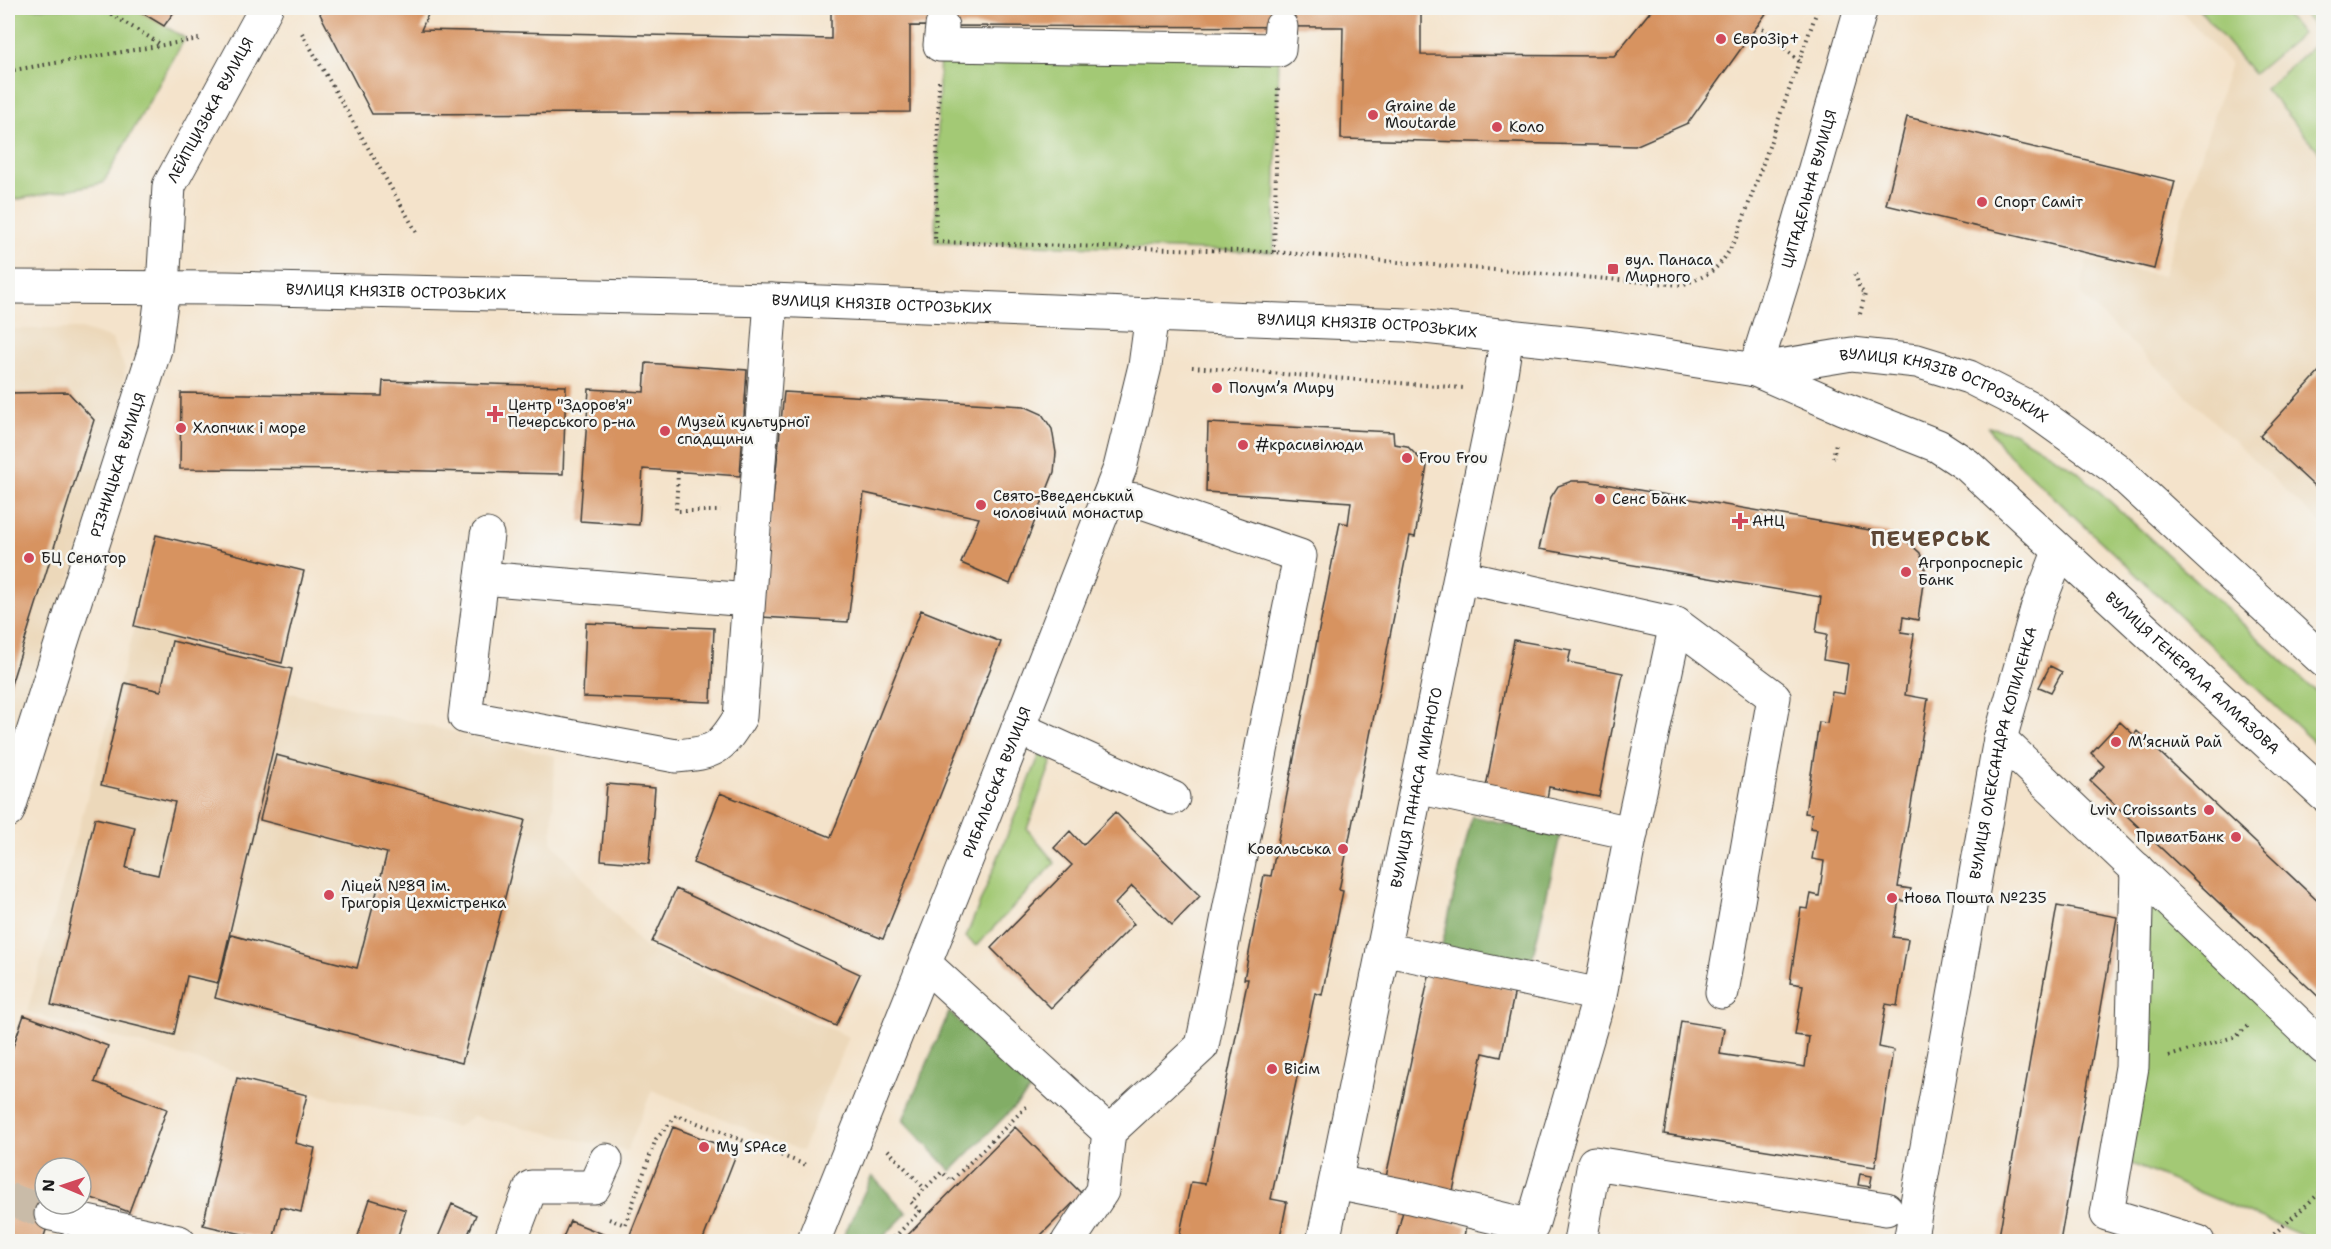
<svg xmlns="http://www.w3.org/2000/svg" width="2331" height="1249" viewBox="0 0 2331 1249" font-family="'Shantell Sans',sans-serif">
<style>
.built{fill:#ecd8ba}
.green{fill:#a3c974;stroke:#607248;stroke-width:1.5}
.forest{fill:#82ad66;stroke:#4f6441;stroke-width:1.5}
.building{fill:#d79360}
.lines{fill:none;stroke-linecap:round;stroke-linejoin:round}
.minor-tunnel{stroke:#c9bba8;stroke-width:33;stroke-dasharray:33 16;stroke-linecap:butt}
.minor-casing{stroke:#3c3a36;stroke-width:35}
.major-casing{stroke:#3c3a36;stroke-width:35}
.path{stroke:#3c3a36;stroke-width:4;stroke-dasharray:1.5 4.5;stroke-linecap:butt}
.minor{stroke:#fff;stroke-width:33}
.major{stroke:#fff;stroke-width:33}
.poi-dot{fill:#d1495b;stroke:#f6f6f2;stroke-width:2}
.labels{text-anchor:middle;stroke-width:5;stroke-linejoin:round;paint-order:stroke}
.poi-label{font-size:15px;fill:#1c1c1c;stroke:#f6f6f2;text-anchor:start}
.street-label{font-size:15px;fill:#1c1c1c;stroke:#f6f6f2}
.district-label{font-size:21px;font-weight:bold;letter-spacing:1.5px;fill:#5d4634;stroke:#f6f6f2}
</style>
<rect width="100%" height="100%" fill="#f6f6f2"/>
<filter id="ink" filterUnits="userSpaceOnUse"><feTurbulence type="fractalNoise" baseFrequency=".0167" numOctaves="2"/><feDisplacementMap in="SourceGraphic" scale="12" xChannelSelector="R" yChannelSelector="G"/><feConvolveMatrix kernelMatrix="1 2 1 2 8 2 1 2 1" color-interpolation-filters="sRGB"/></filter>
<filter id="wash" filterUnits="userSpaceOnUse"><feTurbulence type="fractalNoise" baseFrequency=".008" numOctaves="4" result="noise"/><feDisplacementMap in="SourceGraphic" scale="24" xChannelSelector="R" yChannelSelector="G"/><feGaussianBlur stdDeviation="1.35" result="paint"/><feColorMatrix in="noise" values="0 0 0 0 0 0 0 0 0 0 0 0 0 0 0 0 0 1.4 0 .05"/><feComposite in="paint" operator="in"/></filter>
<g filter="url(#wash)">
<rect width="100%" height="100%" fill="#f4e3cb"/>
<path class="built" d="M2178,8H2323V526L2081,295L2086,260L2163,276L2230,64Z
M8,329H81L112,339L125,368L123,407L8,781Z
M135,627L293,668L287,692L555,756L552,842L644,947L849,1037L802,1151L652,1090L627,1151L473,1116L457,1127L316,1094L27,1012Z"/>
<path class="green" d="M8,8H134L185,38L103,183L8,201Z
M2198,8H2280L2302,34L2254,74Z
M2298,8H2323V16L2313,25Z
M2323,37V156L2265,89Z
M940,45L1279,50L1274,252L935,242Z
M1988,427L2013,432L2076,470L2323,698V751L2003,449Z
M1040,754L1052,761L1027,829L1055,863L976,946L966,937Z
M2148,896L2323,1066V1241H2308L2306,1237L2127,1162Z"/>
<path class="forest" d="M1472,816L1560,836L1530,969L1441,949Z
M949,1012L1032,1089L951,1171L903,1120Z
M872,1176L907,1213L879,1241H847L843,1237Z"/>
<g id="blocks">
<path class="building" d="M134,8H177L164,26Z
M323,8H431L421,30L831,39V8H1421V55L1614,56L1653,8H1770L1688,123L1635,146L1341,139L1343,27L910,26V112L372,114L320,14Z
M1907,117L2175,181L2154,269L1886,205Z
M646,363L747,370L740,476L643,469L639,525L580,521L589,389L644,392Z
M2324,367V495L2260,436Z
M383,381L566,386L563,474L381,470L180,469L181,393L382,396Z
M68,392L94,420L8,694V393Z
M784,392L1024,406L1042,414L1052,429L1056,453L1054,472L1010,584L961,563L979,518L864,493L848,622L761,617Z
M1208,423L1393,432L1394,444L1407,446L1427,466L1415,537L1410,536L1339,890L1343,891L1322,995L1315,993L1271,1199L1287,1202L1279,1242H1178L1191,1182L1205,1184L1248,979H1244L1264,875L1271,876L1340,522L1348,524L1351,502L1206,492Z
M1572,481H1587L1887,533L1907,541L1920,553L1925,568L1918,620L1903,617L1901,632L1914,634L1905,695L1928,699L1898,887L1911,889L1909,902L1899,900L1893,937L1908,939L1897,1006L1886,1004L1879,1047L1893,1050L1875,1167L1664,1134L1681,1021L1724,1028L1720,1054L1805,1067L1809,1037L1795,1035L1803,985L1790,983L1801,908L1808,909L1811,894L1819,896L1824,861L1812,859L1817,829L1810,828L1812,814L1805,813L1819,722L1827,723L1832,692L1844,694L1848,664L1823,660L1827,634L1816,632L1821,597L1539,549L1551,497L1558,486Z
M156,535L304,571L282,663L134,626Z
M921,610L1001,642L883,939L693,863L720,793L831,837Z
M586,623L714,628L711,702L583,697Z
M1514,640L1571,650L1568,662L1623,673L1599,797L1549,787L1547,799L1486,787Z
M172,641L292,669L218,983L187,976L174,1035L51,1005L95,818L135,827L126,868L158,875L175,802L101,785L125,683L161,691Z
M2050,666L2062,672L2051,692L2039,687Z
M2120,722L2134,735L2137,731L2324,907V1002L2090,781L2104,766L2091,753Z
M276,755L525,820L462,1063L215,998L231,935L357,968L387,853L260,820Z
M607,784L655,788L649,864L601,860Z
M1115,812L1200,896L1172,925L1132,886L1115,904L1134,924L1051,1008L991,948L1072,865L1054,848L1070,831L1083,845Z
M676,889L860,974L836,1026L652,942Z
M2057,906L2117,917L2060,1242H1998Z
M1430,971L1515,990L1501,1057L1483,1053L1453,1191L1386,1177Z
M24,1015L108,1046L95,1082L167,1109L129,1212L81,1194V1168H45V1204H55L42,1242H8V1061Z
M237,1078L307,1095L295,1143L315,1148L301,1212L281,1207L273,1241L203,1225Z
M673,1127L737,1152L702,1242H627Z
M1015,1127L1082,1194L1034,1242H901Z
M1860,1174L1872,1176L1870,1187L1858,1185Z
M370,1199L406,1210L396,1242H356Z
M452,1204L476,1215L465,1242H436Z
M1403,1211L1466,1226L1463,1242H1395Z
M570,1221L598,1232L621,1242H561Z"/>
</g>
</g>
<g filter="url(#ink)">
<use href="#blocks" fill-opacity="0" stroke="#3c3a36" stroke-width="1.5"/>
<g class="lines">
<path class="minor-tunnel" d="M8,1199L51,1214"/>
<defs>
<g id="minor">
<path d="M942,26L940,45L1279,50L1281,27"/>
<path id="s1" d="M1755,370L1785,273L1861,8"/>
<path d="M487,535L465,717L676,756C714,753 720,750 740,717L771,300"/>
<path d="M1460,576L1676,624L1774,697L1722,992"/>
<path d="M482,578L748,600"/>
<path d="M1018,728L1173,798"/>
<path d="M2000,739L2324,1048"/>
<path d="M1417,787L1631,833"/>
<path id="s2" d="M8,811L155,349L163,287L169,186L266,8"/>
<path d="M2137,869L2132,1067L2107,1214L2198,1242"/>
<path d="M1383,949L1600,995"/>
<path d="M925,964L1109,1132"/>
<path d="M1336,1182L1406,1196L1532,1226L1600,995L1631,833L1676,624"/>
<path d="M51,1214L179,1242"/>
<path d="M510,1242L531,1187H594L606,1160"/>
<path id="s3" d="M813,1242L973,843L1120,468L1145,366L1152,314"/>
<path d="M1068,1242L1102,1191L1109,1132L1202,1046L1300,556L1136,500L1109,497"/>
<path id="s4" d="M1323,1242L1498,392L1507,335"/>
<path d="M1580,1242L1594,1163L1886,1209"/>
<path id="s5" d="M1910,1242L2000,739L2037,609L2059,552"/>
</g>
<g id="major">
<path id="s6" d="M8,287L226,288L771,300L1406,325L1602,346L1755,370L1842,408L1938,446L1967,465L2324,795"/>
<path id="s7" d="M1755,370L1852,354L1917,361L1969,377L2032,409L2116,469L2324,661"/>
</g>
</defs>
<use href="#minor" class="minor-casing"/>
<use href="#major" class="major-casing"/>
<path class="path" d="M101,8L162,45
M1758,24L1800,62
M302,33L417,233
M8,71L199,39
M939,81L935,242L1274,252L1681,285C1715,274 1722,266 1738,234L1818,8
M1274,252L1278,85
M1855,274L1860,289L1865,294L1859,318
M1192,367L1463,388
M1833,458L1836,443
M678,472L676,511H721
M2169,1056L2237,1036L2248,1026
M888,1150L925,1189
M609,1219L625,1225L656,1139L677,1115L806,1165
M890,1242L920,1211L911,1202L942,1172L951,1181L1028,1105
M2265,1242L2324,1189"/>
<use href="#minor" class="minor"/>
<use href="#major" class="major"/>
</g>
</g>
<g class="poi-dot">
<circle cx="1721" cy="39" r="6"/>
<circle cx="1373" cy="115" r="6"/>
<circle cx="1497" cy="127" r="6"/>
<circle cx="1982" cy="202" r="6"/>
<rect x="1607" y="263" width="12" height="12" rx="3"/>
<circle cx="1217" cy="388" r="6"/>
<path d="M492 405h6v6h6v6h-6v6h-6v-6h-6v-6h6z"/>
<circle cx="181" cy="428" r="6"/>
<circle cx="665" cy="431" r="6"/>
<circle cx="1243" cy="445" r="6"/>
<circle cx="1407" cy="458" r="6"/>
<circle cx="1600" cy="499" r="6"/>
<circle cx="981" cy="505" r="6"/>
<path d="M1737 512h6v6h6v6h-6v6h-6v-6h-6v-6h6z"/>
<circle cx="29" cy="558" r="6"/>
<circle cx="1906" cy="572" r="6"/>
<circle cx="2116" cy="742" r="6"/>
<circle cx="2209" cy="810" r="6"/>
<circle cx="2236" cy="837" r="6"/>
<circle cx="1343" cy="849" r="6"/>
<circle cx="329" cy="895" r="6"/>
<circle cx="1892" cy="898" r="6"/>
<circle cx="1272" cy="1069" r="6"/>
<circle cx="704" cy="1147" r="6"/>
</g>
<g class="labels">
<g class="poi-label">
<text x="1733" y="44">ЄвроЗір+</text>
<text x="1385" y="111">Graine de<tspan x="1385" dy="17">Moutarde</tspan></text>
<text x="1509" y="132">Коло</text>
<text x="1994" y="207">Спорт Саміт</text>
<text x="1625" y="265">вул. Панаса<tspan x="1625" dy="17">Мирного</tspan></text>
<text x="1229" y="393">Полумʼя Миру</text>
<text x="508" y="410">Центр "Здоров'я"<tspan x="508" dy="17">Печерського р-на</tspan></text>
<text x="677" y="427">Музей культурної<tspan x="677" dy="17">спадщини</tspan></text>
<text x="193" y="433">Хлопчик і море</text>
<text x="1255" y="450">#красивілюди</text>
<text x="1419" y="463">Frou Frou</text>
<text x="993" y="501">Свято-Введенський<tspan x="993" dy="17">чоловічий монастир</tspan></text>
<text x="1612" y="504">Сенс Банк</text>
<text x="1752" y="526">АНЦ</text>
<text x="41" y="563">БЦ Сенатор</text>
<text x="1918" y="568">Агропросперіс<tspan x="1918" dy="17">Банк</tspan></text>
<text x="2128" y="747">Мʼясний Рай</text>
<text x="2197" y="815" text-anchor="end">Lviv Croissants</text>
<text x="2224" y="842" text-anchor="end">ПриватБанк</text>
<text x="1331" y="854" text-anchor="end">Ковальська</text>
<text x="341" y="891">Ліцей №89 ім.<tspan x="341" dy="17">Григорія Цехмістренка</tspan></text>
<text x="1904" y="903">Нова Пошта №235</text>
<text x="1284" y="1074">Вісім</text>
<text x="716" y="1152">My SPAce</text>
</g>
<g class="street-label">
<text dy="5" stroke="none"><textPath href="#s2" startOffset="735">ЛЕЙПЦИЗЬКА ВУЛИЦЯ</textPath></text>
<text dy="5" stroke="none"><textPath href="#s1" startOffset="189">ЦИТАДЕЛЬНА ВУЛИЦЯ</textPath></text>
<text dy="5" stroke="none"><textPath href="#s6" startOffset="388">ВУЛИЦЯ КНЯЗІВ ОСТРОЗЬКИХ</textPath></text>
<text dy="5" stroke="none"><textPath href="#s6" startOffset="874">ВУЛИЦЯ КНЯЗІВ ОСТРОЗЬКИХ</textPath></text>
<text dy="5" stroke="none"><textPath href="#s6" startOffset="1360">ВУЛИЦЯ КНЯЗІВ ОСТРОЗЬКИХ</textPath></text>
<text dy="5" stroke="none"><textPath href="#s7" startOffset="196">ВУЛИЦЯ КНЯЗІВ ОСТРОЗЬКИХ</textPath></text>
<text dy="5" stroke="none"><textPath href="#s2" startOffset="363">РІЗНИЦЬКА ВУЛИЦЯ</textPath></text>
<text dy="5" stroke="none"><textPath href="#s6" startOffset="2290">ВУЛИЦЯ ГЕНЕРАЛА АЛМАЗОВА</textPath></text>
<text dy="5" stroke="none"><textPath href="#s5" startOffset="498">ВУЛИЦЯ ОЛЕКСАНДРА КОПИЛЕНКА</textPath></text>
<text dy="5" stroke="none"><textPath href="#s3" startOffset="495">РИБАЛЬСЬКА ВУЛИЦЯ</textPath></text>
<text dy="5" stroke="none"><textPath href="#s4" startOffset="464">ВУЛИЦЯ ПАНАСА МИРНОГО</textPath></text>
</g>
<g class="district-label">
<text x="1931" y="546">ПЕЧЕРСЬК</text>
</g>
</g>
<rect width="2331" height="1249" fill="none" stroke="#f6f6f2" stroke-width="30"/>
<g transform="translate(63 1186) rotate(272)"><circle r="28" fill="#f6f6f2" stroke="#9f9f9c" stroke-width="1.5"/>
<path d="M0-4.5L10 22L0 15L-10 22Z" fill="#d1495b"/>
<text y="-9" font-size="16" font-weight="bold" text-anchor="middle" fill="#1c1c1c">N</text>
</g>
</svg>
